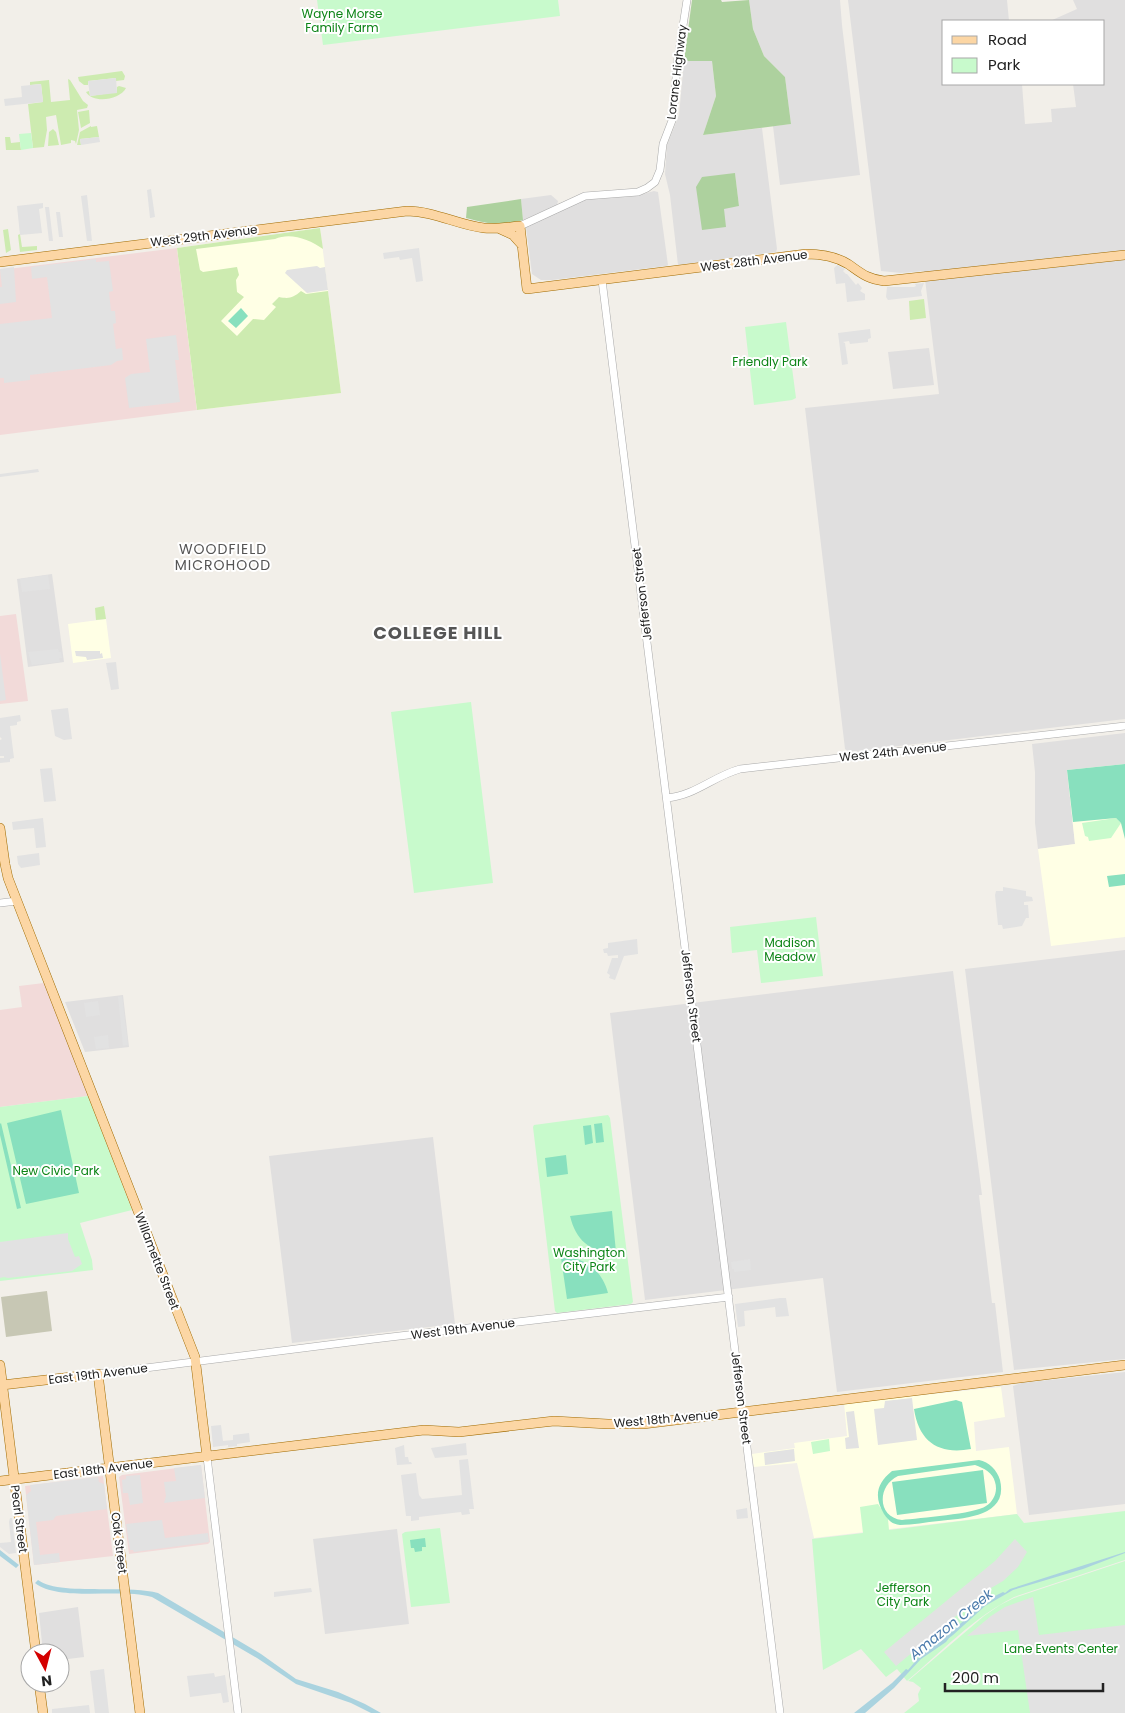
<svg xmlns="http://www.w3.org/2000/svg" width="1125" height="1713" viewBox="0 0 1125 1713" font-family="Poppins,sans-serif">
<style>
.residential{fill:#e0dfdf;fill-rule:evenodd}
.commercial{fill:#f2dad9}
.education{fill:#ffffe5}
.construction{fill:#c7c7b4}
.grass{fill:#cdebb0}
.forest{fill:#add19e}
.park{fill:#c8facc}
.pitch{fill:#88e0be;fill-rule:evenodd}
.parking{fill:#e2e2e2}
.water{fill:#aad3df}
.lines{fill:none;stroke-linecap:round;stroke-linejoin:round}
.minor-casing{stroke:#a9a9a9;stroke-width:8}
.major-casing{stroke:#a06b00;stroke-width:10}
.minor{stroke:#fff;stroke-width:7}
.major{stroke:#fcd6a4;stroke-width:9}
.labels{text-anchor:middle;stroke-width:4;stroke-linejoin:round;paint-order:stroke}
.park-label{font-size:12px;fill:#0c8416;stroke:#fff}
.street-label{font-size:12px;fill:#222;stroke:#fff}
.neighbourhood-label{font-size:14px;letter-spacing:1px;fill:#555;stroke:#fff}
.water-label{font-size:14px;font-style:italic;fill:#4a7aab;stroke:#fff}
.district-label{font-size:18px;font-weight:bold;letter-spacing:1px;fill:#555;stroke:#fff}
</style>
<rect width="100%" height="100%" fill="#f2efe9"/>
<path class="residential" d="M749,0H840L842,25L860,175L780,185L773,126L791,124L785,77L764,56L753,29Z
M848,0H1007L1009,21H944V84H1022L1025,124L1052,122L1051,109L1076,107L1073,84H1104V21H1050L1077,9L1073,0H1125V719L849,752L845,749L805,408L939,394L924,271L901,273L881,271Z
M684,61H712L716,96L703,135L762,128L777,249L776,252L678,265L670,195L665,174L667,145L679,115ZM735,173L739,206L724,208Z
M654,191L658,192L668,265L666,266L552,280H541L532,274L526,227L581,201L594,198L636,196Z
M551,195L558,201L557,205L523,220L521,199Z
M929,348L934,385L893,389L888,352Z
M52,574L64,662L28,667L17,579Z
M1125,733V764L1067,770L1075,844L1038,849L1035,823V772L1032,744Z
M1125,950V1359L1014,1370L965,969Z
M953,971L982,1195H979L992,1303H995L1003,1372L837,1392L823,1278L645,1300L610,1013Z
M123,995L129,1047L85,1052L65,1002Z
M433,1137L455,1324L292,1343L269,1156Z
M1125,1372V1504L1029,1515L1013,1386L1021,1383Z
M397,1529L409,1624L325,1634L313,1539Z
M78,1607L84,1657L60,1660V1653H43L39,1613Z"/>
<path class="commercial" d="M177,248L197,410L0,435V270Z
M16,614L28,701L0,704V616Z
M44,983L88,1096L0,1107V1010L22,1007L19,986Z
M201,1465L210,1542L208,1544L129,1554L119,1477L122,1475Z
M103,1476L113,1556L34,1565L25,1486Z"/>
<path class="education" d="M320,228L341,393L197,410L177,248Z
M106,619L111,658L73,663L68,624Z
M1125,764V937L1051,946L1038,849L1075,844L1067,770Z
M1001,1387L1005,1417L974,1422L976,1451L1009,1447L1017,1514L814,1538L797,1463L754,1467L752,1454L795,1448L794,1443L847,1436L844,1403Z"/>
<path class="construction" d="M47,1291L52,1331L6,1337L1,1297Z"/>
<path class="grass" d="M122,71L125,76L124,80L116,81V78L88,81V85H84L79,81L78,77Z
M68,79L70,80L83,101L88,105L87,108L77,110L79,130L76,144L75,141L71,140V143L61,145L56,115L46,117L47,130L44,147L33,148L28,104L43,102L41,84L30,85V82L49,80L51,102L70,100Z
M119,86L126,88C120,100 93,104 86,92L89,91L90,96L117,92V87Z
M89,110L90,123L81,128L78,112Z
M91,126V127L97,126L99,137L80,139L81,145H77L80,132Z
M53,129L56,132L59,145L48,146L49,132Z
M5,137H10L11,143L20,142L21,150H6Z
M320,228L323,249C309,239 290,232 275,239L196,249L200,270L203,272L237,267L239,275L236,280L237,292L244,297L221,321L237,336L253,319L264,320L276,307L272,304L279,297C289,299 293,298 301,291L306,294L328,291L341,393L197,410L177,248Z
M8,229L11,250L6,253L3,230Z
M20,234L22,247L37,246V250L20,252L18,235Z
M924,299L926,318L910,320L909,301Z
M104,606L106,619L96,620L95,608Z"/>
<path class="forest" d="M692,0H721L722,2L749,0L753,29L764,56L785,77L791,124L703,135L716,96L712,61H684Z
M735,173L739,206L724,209L726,227L702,230L696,187L702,177Z
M521,199L523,220C499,227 490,224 466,218L467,207Z"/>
<path class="park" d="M317,0H558L560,16L323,45Z
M31,133L33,148L21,150L19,134Z
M786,322L796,398L792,400L754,405L745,327Z
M471,702L493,883L414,893L391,712Z
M1116,818L1121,823L1111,838L1089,841L1088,837L1085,836L1082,823Z
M816,917L823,976L761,983L757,950L732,953L730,927Z
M88,1096L132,1210L80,1223L92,1260L93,1270L0,1281V1107Z
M608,1115L610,1118L633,1302L631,1304L557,1313L555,1311L533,1127L534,1125Z
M829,1439L830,1451L813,1454L811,1442Z
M878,1504L888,1519L889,1530L1017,1514L1024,1523L1125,1511V1560L1014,1597C974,1617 941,1652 907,1681L897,1669L886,1677L861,1649L823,1670L812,1539L863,1533L860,1507Z
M440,1528L450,1603L411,1607L402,1534L405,1532Z
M1125,1561V1713H904L919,1701L918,1694L921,1688L913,1682L908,1681L984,1616L1000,1605L1014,1598Z"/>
<path class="pitch" d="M241,308L248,316L236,328L228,321Z
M1125,764V839L1121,823L1116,818L1073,822L1067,770Z
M1125,874V885L1109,887L1107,876Z
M61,1110L79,1193L26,1204L7,1123Z
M1,1123L21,1208L17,1209L0,1135V1124Z
M602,1123L604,1142L596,1143L594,1124Z
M591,1125L593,1143L585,1145L583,1126Z
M566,1155L568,1174L547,1177L545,1158Z
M612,1211L616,1252C591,1253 576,1241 570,1216Z
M561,1258C584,1256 602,1270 608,1293L567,1299Z
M956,1400L962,1402L971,1449C939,1455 919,1442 914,1409Z
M979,1460C989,1462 997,1470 1000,1480C1009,1517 963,1518 939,1521C926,1522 913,1525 900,1525C892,1524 889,1521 884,1514C874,1497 876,1484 892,1471ZM975,1465C984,1468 993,1473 995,1482C998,1491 994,1501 986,1506C975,1514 919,1518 902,1520C877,1517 877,1486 898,1476Z
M983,1470L987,1503L897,1515L892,1482Z
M425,1538L426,1547H422V1551L415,1552L414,1548H411L410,1540Z"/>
<path class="parking" d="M116,78L117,93L90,96L88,81Z
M41,84L43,102L5,106L4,99L22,97L21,86Z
M99,137L100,142L81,145L80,139Z
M151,189L155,217L150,218L147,190Z
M87,195L92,241H87L81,196Z
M43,203V208L39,209L42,233L20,235L17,206Z
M45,207H49L53,241H49Z
M56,212H60L63,237H59Z
M419,248L423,281L416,282L412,258L400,260L399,257L384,259L383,253Z
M96,259V262L109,261L113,291L109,292L111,311H115L116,323L113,324L116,349L122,348L123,360L117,361L111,365L30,375V380L4,383V378H0V324L52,318L47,277L32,279L31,267Z
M837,265L845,269L843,271L846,274H847L856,285L858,283L862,288L860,291L865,294V300L847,302L845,283L836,284L834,268Z
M317,266L320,268L325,267L328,290L307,293L285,273L287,270Z
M14,267L16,302L0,304V287H2L0,269Z
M924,283L921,291L922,296L888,300L886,297L887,287H914L916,286L915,284Z
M870,329L871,338L868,339V342L850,344L849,341L843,342L845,343L848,364L842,365L838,333Z
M176,335L179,360H175L180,402L129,408L125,378L131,374L150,372L146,339Z
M38,469L39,472L0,477V474Z
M48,575L50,589L22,592L20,579Z
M58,649L59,652H61L62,658H59L60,662L32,665L28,652Z
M75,651H100V654L102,653L103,658L87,660L86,657L76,656Z
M0,654L6,700L0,701Z
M116,662L119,689L111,690L106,663Z
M68,708L72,739L64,740L55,736L51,710Z
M20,715L21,721L17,722V725L10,726L14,758L10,759V762L0,763V758H4V756H0V740L2,739L0,737V718Z
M52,768L56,801L44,802L40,769Z
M43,818L46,847L36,848L34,828L13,830L12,822Z
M39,853L40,865L21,868L18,864L17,856Z
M1003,887L1026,891V896L1032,897L1033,901L1024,902V905H1028L1029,918H1026L1022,926L1003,929L1002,925H998L995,895L996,891H1003Z
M637,939L638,954L624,956L615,980L609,978L610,975L607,973L612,958H618V955L608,956L607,953H604L603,949L608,948V943Z
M122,996L128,1045L123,1046L118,997Z
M98,1001L100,1015L86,1017L84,1003Z
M108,1035L109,1048L96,1049L94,1037Z
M68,1233V1239L75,1257L79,1256L82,1264L72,1271L8,1278L4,1277L0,1278V1242Z
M750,1259L751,1270L734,1272V1269H732L731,1262Z
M780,1298H786L789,1316L776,1317L775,1307L744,1311L745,1326L738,1327L735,1304Z
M912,1398L917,1440L878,1445L874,1409L884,1408L885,1401Z
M854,1411L859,1448L846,1449L845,1438L849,1437L846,1412Z
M221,1425L223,1441L233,1440V1435L249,1433L250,1442L237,1444V1446L228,1447V1445L213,1447L211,1426Z
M466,1443L467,1455L435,1458L431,1448Z
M404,1445L405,1457H408L409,1462H411L412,1464L397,1465L395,1448Z
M794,1449L795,1461L765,1465L764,1453Z
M468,1459L474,1509H469L470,1514L462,1515L461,1512L419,1517V1520L411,1521V1516H406L401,1475L416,1473L419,1495L422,1499L462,1495L459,1460Z
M201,1465L205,1498L164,1503L166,1496L164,1482L176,1481L174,1468Z
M140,1475L143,1503L130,1505L128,1493H123L122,1480L126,1479V1476Z
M98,1477L99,1482L104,1484L107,1509L56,1516L53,1520L36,1522L40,1555L59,1553L60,1562L34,1565L26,1495L31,1491L30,1485Z
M747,1508L748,1518L737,1519L736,1510Z
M10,1518H12L16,1553L9,1554L0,1547V1543L11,1542L9,1522Z
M162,1520L165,1538L208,1533L209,1542L134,1552L133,1550H130L126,1524Z
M1015,1539L1027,1552L1018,1567L1003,1581L986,1591L896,1666L884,1652L995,1561Z
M311,1588L312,1592L274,1597V1592Z
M1033,1597L1039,1635L1125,1625V1713H1030L1018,1630L967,1636L991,1616L1005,1607Z
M104,1669L109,1713H95L90,1671Z
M214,1673L215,1677L225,1675L229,1702L223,1703L221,1693L190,1697L187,1676Z
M89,1705L90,1713H52V1709Z"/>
<path class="water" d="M0,1550L19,1565L16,1568L0,1556Z
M1125,1552V1553L1083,1569L1013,1590L985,1606L953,1635L949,1638L946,1642L921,1659L894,1688L865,1713H854L892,1683L906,1669L908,1670L919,1657L953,1630L982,1605L991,1601L995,1596L1003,1592L1005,1593L1010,1589Z
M38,1580C59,1596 128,1584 158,1593L261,1654L296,1679L338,1692L365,1704L381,1713H371L351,1703L296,1684L257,1658L152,1597C119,1588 59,1602 35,1583Z"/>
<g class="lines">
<defs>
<path id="minor" d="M520,226L585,196L638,192L647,188L655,182L660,170L663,144L673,118L677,64L687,0
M602,280L780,1713
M667,798C694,796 714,776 740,769L1125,726
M0,903L17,901
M98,1374L374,1339L729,1297
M207,1457L238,1713"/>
<path id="major" d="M500,229L513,235L522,245
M0,262L407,211C434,211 458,225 484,228C497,229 508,227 520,226L527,289L806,254C820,254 835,256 848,264C861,273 867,279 884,281L1125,255
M0,828L5,864L8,878L195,1357L207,1457
M0,1365L36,1653
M2,1385L98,1374L140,1713
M0,1481L424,1430L459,1432L554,1421L608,1424H643L1125,1365
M39,1683L43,1713"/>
</defs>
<use href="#minor" class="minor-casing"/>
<use href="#major" class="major-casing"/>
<use href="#minor" class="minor"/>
<use href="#major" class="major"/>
</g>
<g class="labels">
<g class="park-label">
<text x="342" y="18">Wayne Morse<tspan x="342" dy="14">Family Farm</tspan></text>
<text x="770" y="366">Friendly Park</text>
<text x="790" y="947">Madison<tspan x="790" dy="14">Meadow</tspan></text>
<text x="56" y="1175">New Civic Park</text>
<text x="589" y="1257">Washington<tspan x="589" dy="14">City Park</tspan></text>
<text x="903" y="1592">Jefferson<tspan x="903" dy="14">City Park</tspan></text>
<text x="1061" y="1653">Lane Events Center</text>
</g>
<g class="street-label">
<text transform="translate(677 72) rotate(-83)" y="4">Lorane Highway</text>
<text transform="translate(204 236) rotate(-7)" y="4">West 29th Avenue</text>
<text transform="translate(754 261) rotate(-7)" y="4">West 28th Avenue</text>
<text transform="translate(642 594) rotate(-97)" y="4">Jefferson Street</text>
<text transform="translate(893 752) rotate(-6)" y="4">West 24th Avenue</text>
<text transform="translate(691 996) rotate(83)" y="4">Jefferson Street</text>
<text transform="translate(157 1261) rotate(69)" y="4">Willamette Street</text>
<text transform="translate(463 1329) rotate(-7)" y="4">West 19th Avenue</text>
<text transform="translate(98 1374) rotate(-7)" y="4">East 19th Avenue</text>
<text transform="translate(741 1398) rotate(83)" y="4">Jefferson Street</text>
<text transform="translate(666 1419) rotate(-5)" y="4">West 18th Avenue</text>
<text transform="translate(103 1469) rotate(-7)" y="4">East 18th Avenue</text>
<text transform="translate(19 1519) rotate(83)" y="4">Pearl Street</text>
<text transform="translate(119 1543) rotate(83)" y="4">Oak Street</text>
</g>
<g class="neighbourhood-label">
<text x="223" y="554">WOODFIELD<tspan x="223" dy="16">MICROHOOD</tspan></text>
</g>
<g class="water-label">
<text transform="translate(951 1624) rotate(-39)" y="5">Amazon Creek</text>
</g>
<g class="district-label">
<text x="438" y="639">COLLEGE HILL</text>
</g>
</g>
<rect x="942" y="20" width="162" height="65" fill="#ffffff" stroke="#a7a7a7"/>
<rect x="952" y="36" width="25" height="8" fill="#fcd6a4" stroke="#a7a7a7"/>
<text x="988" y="45" font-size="15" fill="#222222">Road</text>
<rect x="952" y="58" width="25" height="15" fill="#c8facc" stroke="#a7a7a7"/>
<text x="988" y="70" font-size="15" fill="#222222">Park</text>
<g transform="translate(45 1668) rotate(173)"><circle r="24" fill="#ffffff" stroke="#a7a7a7"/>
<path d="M0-4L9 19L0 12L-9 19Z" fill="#d40000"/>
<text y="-8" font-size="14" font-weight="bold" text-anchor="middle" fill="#222222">N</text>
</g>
<path d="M945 1683v8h158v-8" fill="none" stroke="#222222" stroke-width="2.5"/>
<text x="952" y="1683" font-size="15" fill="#222222" stroke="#ffffff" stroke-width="4" paint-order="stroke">200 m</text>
</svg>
